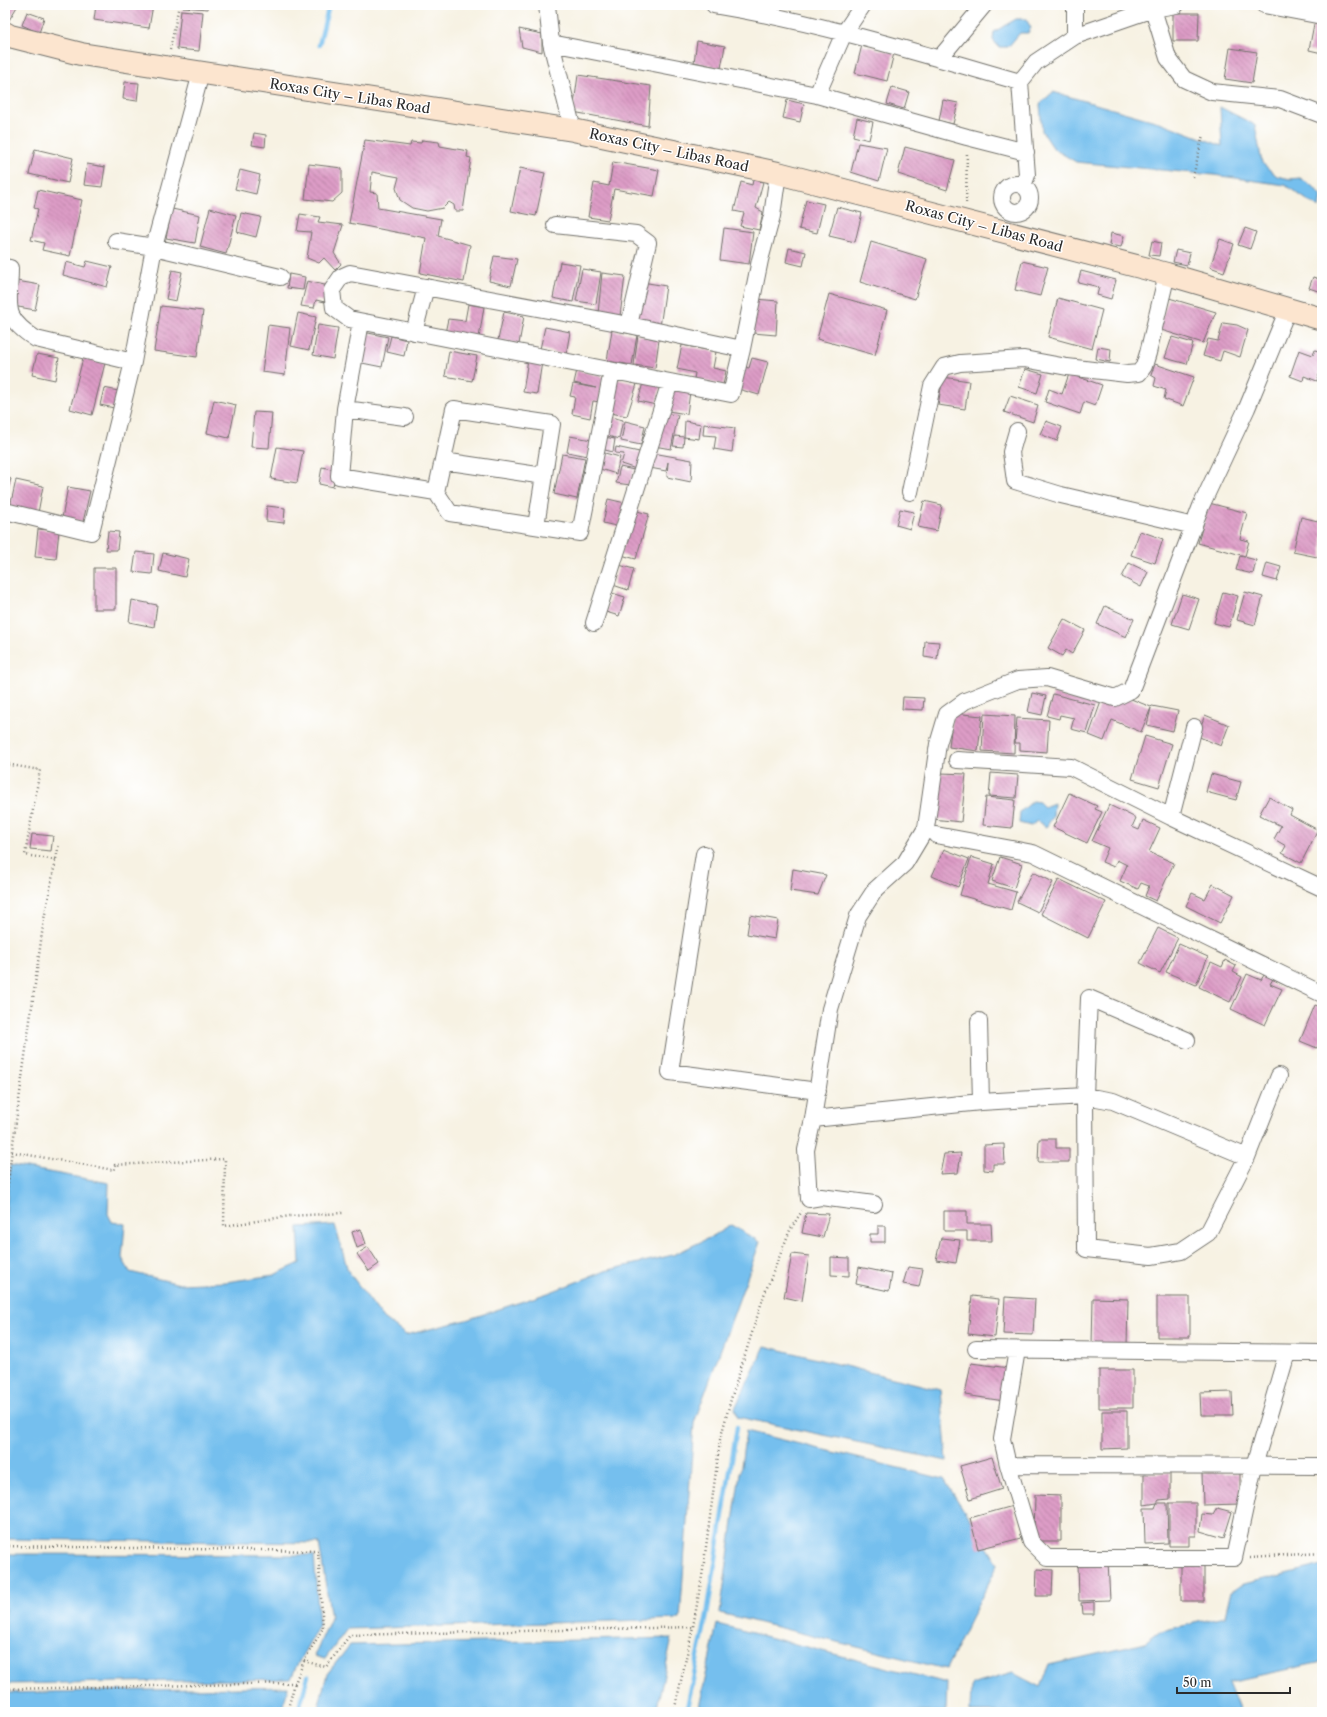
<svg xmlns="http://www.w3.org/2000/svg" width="1327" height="1717" viewBox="0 0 1327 1717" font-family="'Libre Caslon Text',serif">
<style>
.water{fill:#75bfee;stroke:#50758c}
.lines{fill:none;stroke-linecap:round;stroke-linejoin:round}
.stream{stroke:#75bfee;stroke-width:4.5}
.building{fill:url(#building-back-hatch)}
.minor-casing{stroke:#72716b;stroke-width:18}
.secondary-casing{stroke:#72716b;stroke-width:24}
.path{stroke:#72716b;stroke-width:2.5;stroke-dasharray:1 3;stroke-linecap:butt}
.minor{stroke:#fff;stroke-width:16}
.secondary{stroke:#fce5cf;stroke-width:22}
.labels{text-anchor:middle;stroke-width:3;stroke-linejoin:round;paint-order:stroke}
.street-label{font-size:14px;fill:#2b2b2b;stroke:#fff}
</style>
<defs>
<pattern id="building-back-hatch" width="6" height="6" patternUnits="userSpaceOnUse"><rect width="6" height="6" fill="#dd9cc6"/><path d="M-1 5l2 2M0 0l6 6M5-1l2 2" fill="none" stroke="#b37fa1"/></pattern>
</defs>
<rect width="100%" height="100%" fill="#fff"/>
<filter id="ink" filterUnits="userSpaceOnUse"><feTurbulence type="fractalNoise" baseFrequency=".025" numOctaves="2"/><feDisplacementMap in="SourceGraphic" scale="8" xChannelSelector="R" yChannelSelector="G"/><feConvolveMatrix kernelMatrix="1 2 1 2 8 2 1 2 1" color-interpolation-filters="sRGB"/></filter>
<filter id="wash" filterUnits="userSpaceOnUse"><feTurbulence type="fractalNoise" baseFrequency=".012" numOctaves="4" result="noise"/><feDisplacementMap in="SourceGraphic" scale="16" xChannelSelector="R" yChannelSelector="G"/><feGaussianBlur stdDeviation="0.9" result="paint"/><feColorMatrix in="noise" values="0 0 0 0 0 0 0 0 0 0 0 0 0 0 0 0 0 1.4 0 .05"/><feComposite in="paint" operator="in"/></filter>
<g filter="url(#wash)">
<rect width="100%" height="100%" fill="#f7f2e3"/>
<path class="water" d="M1016,19H1026L1031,28L1028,33H1020L1008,47H999L993,40L994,32Z
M1053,92L1162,123L1222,146L1220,107L1255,125L1262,163L1277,176L1290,179L1300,178L1314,187L1321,196L1319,208L1285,185L1214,175L1076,162L1054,149L1042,131L1040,104Z
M1033,801L1039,802L1044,807L1054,803L1053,817L1046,827L1037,821L1031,826L1019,823L1020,812Z
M10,1165L109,1183L108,1214L112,1222L125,1224L122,1258L130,1272L180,1284L226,1282L274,1275L300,1263L298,1227L335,1225L348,1271L383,1318L406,1335L466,1320L548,1293L605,1271L673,1255L713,1236L731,1225L760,1242L694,1423L680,1619L347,1629L325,1659L314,1656L331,1618L319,1543L5,1539V1221Z
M765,1346L941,1390L947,1461L738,1417L735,1408Z
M746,1431L944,1479L998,1564L946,1669L720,1613Z
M5,1554L314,1555L319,1625L296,1667L291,1679L5,1684Z
M1322,1565V1662L1228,1682L1240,1712H970L971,1685L1013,1673L1040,1687L1049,1665L1145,1643L1161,1631L1225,1616L1231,1591L1244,1584Z
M717,1624L947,1683L946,1712H698Z
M672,1638L656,1712H317L327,1674L350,1645Z
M288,1687L282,1712H5V1693Z"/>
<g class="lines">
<path class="stream" d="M319,45L329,5
M298,1712L308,1676
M686,1712L707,1615L737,1427"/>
</g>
<g id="blocks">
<path class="building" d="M5,5H18L5,27Z
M96,5H153L149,28L94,20Z
M183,5H209L208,9L183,7Z
M181,10L203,12L199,51L177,49Z
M27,12L44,18L39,33L22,25Z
M1173,13H1199L1198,41H1173Z
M1314,24L1322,26V53L1309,50Z
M519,29L542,34V52L522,47Z
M697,41L725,46L721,68L694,62Z
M862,45L894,53L887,81L855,73Z
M1230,48L1257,52L1252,83L1225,79Z
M578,75L651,86L648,126L573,112Z
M125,82L139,83L137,101L123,99Z
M892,87L909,92L904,109L887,104Z
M787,100L804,104L800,122L783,118Z
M943,100L958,103L953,124L939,121Z
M857,118L873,122L869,140L853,136Z
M254,133L266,135L265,147L252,145Z
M365,140L410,146L411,142L421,143L422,140L439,142L440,146L468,151L467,157L471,158L463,211H455L454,205L449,202L443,208L427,211L412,208L400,200L396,188L399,177L372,172L370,192L377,193L378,208L441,219L438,236L470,245L464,282L420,273L426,238L349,223Z
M858,143L887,148L879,181L851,172Z
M905,147L955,160L947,190L898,174Z
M35,149L73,158L68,183L29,174Z
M613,162L659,170L654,196L614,189L608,220L588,217L594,183L609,186Z
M87,164L105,167L102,187L84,185Z
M309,164L342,168V193L332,202L305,199Z
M520,168L545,173L536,216L511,211Z
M240,170L260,175L256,194L235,189Z
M753,180L763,182L756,208L763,212L759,230L740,226L744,213L734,211L741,182L752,185Z
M38,190L82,200L70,256L42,250L44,243L31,240L38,209L34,208Z
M806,200L824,204L817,233L799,229Z
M837,207L862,213L855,242L829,236Z
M210,208L236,215L226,254L200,247Z
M172,209L200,215L195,243L166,238Z
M241,213L261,217L256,237L237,232Z
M300,214L320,217L318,222L343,225L334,253L341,264L335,270L324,258L319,263L307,258L311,232L297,231Z
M724,228L753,232L749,264L720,260Z
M1245,228L1256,232L1250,249L1238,245Z
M1111,233L1124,236L1121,247L1109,245Z
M1220,239L1234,244L1224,272L1210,267Z
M1152,241L1161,243L1159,256L1149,255Z
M871,242L927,259L915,299L860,282Z
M789,248L806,252L803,266L786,262Z
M1176,250L1190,253L1187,265L1173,262Z
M494,256L517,259L511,286L489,281Z
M87,261L112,267L107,287L63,275L66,262L85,267Z
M1022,261L1048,267L1040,296L1015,290Z
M560,262L580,265L573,302L553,298Z
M582,269L601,272L596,304L576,301Z
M172,270L182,272L176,301L166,299Z
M1081,271L1116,280L1111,299L1097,295L1099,287L1078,282Z
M602,273L625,276L620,316L598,314Z
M289,274L305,277L303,290L287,288Z
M1313,277L1322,280L1321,292L1309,288Z
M17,281L40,285L35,310L13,306Z
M307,281L329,286L325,302L316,300L314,308L301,306Z
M642,282L666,286L660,327L636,323Z
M829,294L887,310L875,355L817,339Z
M1058,298L1102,310L1092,349L1048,337Z
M1169,298L1216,312L1203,343L1158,329Z
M755,299L778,301L776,335L753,333Z
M468,304L484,307L479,338L445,333L448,319L465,321Z
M161,306L203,311L197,357L154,351Z
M504,312L524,316L519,344L498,340Z
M298,313L316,317L309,350L291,346Z
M1223,323L1237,325L1248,330L1240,357L1223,351L1220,361L1203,356L1208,339L1218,341Z
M268,325L290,328L285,375L262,372Z
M318,325L338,328L333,359L313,355Z
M545,327L570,332L566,355L540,349Z
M612,330L637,335L632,365L607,361Z
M363,332L388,337L382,367L357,362Z
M638,335L659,340L655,368L634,365Z
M391,336L407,340L404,356L387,352Z
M1172,337L1193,343L1187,364L1165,358Z
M682,345L716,352L713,368L726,371L723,385L694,379L695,373L677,369Z
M1098,347L1111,349L1110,362L1096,359Z
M1299,350L1313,355L1315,350L1322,352V366L1317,381L1304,376L1303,381L1290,376Z
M449,351L477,356L472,381L445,376Z
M37,354L59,358L55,380L32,375Z
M83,358L105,363L92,415L70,409Z
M752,358L768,362L759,395L738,389L744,367L749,368Z
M528,359L542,362L537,394L523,392Z
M1155,364L1194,377L1183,406L1164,399L1166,390L1154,386L1156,378L1151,375Z
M1025,369L1043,374L1037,393L1019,387Z
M577,370L603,377L600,402L593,401L590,418L572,414L575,397L570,396L573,384L596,388L574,383Z
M1069,374L1102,385L1095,406L1084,402L1080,414L1045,402L1049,389L1062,394Z
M943,377L969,381L965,409L938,405Z
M616,379L637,384L627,416L610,413Z
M644,379L661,384L656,405L638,401Z
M104,388L123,392L119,409L100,405Z
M672,389L690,392L687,414L668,411Z
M1010,396L1038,405L1033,422L1004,412Z
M214,400L236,405L229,438L207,433Z
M254,412L272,413L269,448L251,447Z
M661,413L678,415L671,449L654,446Z
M607,416L623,420L619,439L604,435Z
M625,421L645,426L641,445L621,441Z
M685,421L701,424L699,439L684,437Z
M1046,421L1062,427L1057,441L1040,434Z
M704,424L735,428L732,452L714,449L716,436L703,435Z
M570,436L592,440L588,456L567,452Z
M675,436L684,437L683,447L673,446Z
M604,437L615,439L613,452L601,449Z
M277,447L303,451L297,483L271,479Z
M616,447L644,453L639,470L621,464L624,454L615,453Z
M597,451L620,457L616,474L594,467Z
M653,453L692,460L691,482L667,477L668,462L666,471L650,468Z
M562,454L585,458L577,499L554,494Z
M322,467L336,470L333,487L319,484Z
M620,467L634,470L630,485L616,483Z
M5,476L11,479L5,497Z
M16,480L43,486L38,513L10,507Z
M68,487L90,491L83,522L62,518Z
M608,499L625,503L620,527L603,523Z
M924,501L942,505L937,531L918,527Z
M1209,503L1247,513L1240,539L1249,541L1245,556L1198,543Z
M267,506L285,508L284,523L266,521Z
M900,509L914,512L910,529L896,525Z
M633,510L649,514L636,559L621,555Z
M1301,517L1322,522V558L1293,552Z
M38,529L59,531L56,559L35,557Z
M108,531L119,532L117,550H106Z
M1140,531L1163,539L1155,563L1131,555Z
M136,552L154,554L152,574L133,572Z
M163,553L189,559L185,577L159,571Z
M1240,556L1256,560L1253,574L1236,570Z
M1129,563L1148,572L1141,587L1122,577Z
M1267,563L1281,567L1277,581L1263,577Z
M619,565L634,569L628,590L613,585Z
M94,568H116V609H94Z
M1223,592L1238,596L1229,627L1214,623Z
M1245,592L1263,597L1255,625L1237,620Z
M612,593L625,597L619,616L606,612Z
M1182,594L1199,599L1189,629L1172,624Z
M132,600L157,605L154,627L129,622Z
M1105,606L1134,619L1126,637L1097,624Z
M1064,619L1085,630L1072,654L1066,650L1062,656L1048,648Z
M925,641L939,642L937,659L924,657Z
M1032,693L1046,696L1042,715L1028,712Z
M1053,694L1095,705L1087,733L1071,729L1074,718L1060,715L1059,719L1047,716Z
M1121,695L1151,707L1152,706L1178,711L1173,731L1147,725L1151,708L1141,732L1112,720L1104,741L1089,735L1102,699Z
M903,697L924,698L923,710L902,709Z
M953,713L982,716L978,751L949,747Z
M984,714L1015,716L1014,753L982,751Z
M1205,715L1229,725L1221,746L1197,736Z
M1017,718L1049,720L1047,752L1020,750V743H1015Z
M1145,736L1172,744L1159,787L1132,779Z
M941,773L966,774L961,822L932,819Z
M991,773L1018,775L1016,798L989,796Z
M1211,774L1241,782L1236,800L1206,792Z
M1069,793L1097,806L1095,809L1102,812L1087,843L1053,827Z
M986,797L1015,800L1012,828L983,825Z
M1269,797L1292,810L1290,815L1318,830L1301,863L1282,853L1286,846L1274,839L1281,826L1259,815Z
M1109,805L1136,818L1132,827L1139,830L1143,820L1160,828L1149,852L1174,863L1156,901L1145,896L1149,886L1141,883L1138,889L1120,881L1127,865L1117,860L1114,867L1102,862L1108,848L1092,841Z
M32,834L53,836L51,851L30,849Z
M944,849L969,859L958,887L932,876Z
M971,857L994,864L988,884L1016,892L1011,910L960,895Z
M1000,857L1022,864L1014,888L992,881Z
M793,869L826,875L818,895L790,891Z
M1033,872L1053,882L1038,912L1017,902Z
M1059,879L1106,902L1088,938L1041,914Z
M1213,884L1234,895L1220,923L1186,906L1192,893L1205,899Z
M750,915L778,920L775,939L747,934Z
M1158,928L1178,938L1160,973L1140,963Z
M1179,944L1208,957L1196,985L1166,972Z
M1225,960L1236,966L1233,972L1242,977L1230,1002L1199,987L1211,962L1222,967Z
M1247,974L1261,980L1264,975L1273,979L1270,984L1282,989L1265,1025L1231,1009Z
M1315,1005L1322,1008V1043L1320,1042L1317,1048L1300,1041Z
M1039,1139H1056V1148H1069V1162H1038Z
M1004,1144L1005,1164H993V1171L984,1170V1145Z
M961,1153L958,1173L940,1174L944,1154Z
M944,1211H967V1224H991L992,1241H967V1231H944Z
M806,1213L829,1214L823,1237L802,1233Z
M878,1226H885V1242H870V1234H878Z
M361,1229L366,1244L357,1248L352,1232Z
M941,1238L960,1240L956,1263L936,1260Z
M368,1247L379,1264L369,1271L357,1254Z
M792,1254L809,1256L802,1301L784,1297Z
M831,1257L849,1258V1276L831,1275Z
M859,1267L892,1274L889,1291L856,1284Z
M908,1267L923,1269L919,1287L903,1284Z
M972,1296L999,1299L995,1337L968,1334Z
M1005,1297L1035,1299L1033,1335L1003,1334Z
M1157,1297H1190V1337H1157Z
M1093,1298L1128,1299L1127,1346L1092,1345Z
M971,1363L1009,1368L1004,1401L965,1395Z
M1099,1370H1133V1408H1099Z
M1232,1392L1233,1415H1201L1200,1393Z
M1102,1411H1127V1448L1102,1449Z
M992,1457L1002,1489L970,1499L960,1466Z
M1144,1473H1170V1499L1159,1500L1157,1503H1167L1168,1543L1145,1544L1144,1508H1155L1157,1503L1144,1505Z
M1202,1473H1240V1504L1203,1505Z
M1035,1495L1061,1496V1541H1034Z
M1169,1503H1196V1536H1189V1546H1169Z
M1013,1506L1021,1538L978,1549L970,1518Z
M1217,1508L1232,1512L1224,1538L1200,1531L1202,1514L1213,1515Z
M1108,1561L1110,1600L1079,1601L1078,1562Z
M1181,1562H1204V1601H1181Z
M1037,1569L1053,1570L1052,1596H1036Z
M1094,1602V1614H1082L1081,1603Z"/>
</g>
</g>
<g filter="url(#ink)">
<use href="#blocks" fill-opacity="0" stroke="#72716b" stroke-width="1"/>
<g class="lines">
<defs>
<path id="minor" d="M547,5L551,43L573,130
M714,5C818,22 919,53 1020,82
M1075,5V36
M1154,5L1153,9L1168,58L1184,79L1212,92L1280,99L1322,115
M1264,5L1322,16
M551,43L817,95L967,137L1026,152
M939,59L984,5
M817,95L844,33L863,5
M1002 198a14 14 0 1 1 28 0a14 14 0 1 1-28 0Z
M1023,186L1027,175L1020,82L1036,62L1075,36L1153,9L1176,5
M555,225L636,234L648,243L629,325
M116,241L154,247L280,277
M5,267L10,268C10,306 0,316 36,339L133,362
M414,332L426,287
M742,349L629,325L350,273L341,277L332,290L334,308L349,319L731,394L742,349L760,260L772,216L778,173
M345,409L361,322
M405,417L345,409L339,476L436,492
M1017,431L1011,452L1015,481L1061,495L1194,526
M443,461L544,476
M910,492L932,386L944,367L960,363L1024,359L1067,367L1127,374L1139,373L1144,366L1148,353L1167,274
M5,511L91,532L133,362L154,247L201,73
M536,526L552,424L454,409L436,492L450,513L580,533L612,371
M594,623L670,382
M957,760L1071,767L1171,817L1322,888
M1171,817L1194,727
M936,835L1033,853L1322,994
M704,854L670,1072L818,1091
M979,1021L981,1102
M1187,1040L1089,998L1085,1096L1086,1249L1151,1256L1181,1251L1208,1233L1247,1157L1279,1076
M813,1119L981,1102L1085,1096L1113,1101L1247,1157
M874,1204L821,1197L809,1199L806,1150L813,1119L830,1009L858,916L875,890L905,863L926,828L938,744L947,714L965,701L1018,680L1047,678L1115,698L1131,690L1201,506L1247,408L1288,309
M976,1349L1322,1353
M1017,1350L1002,1439L1008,1465L1031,1542L1047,1558H1234L1254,1466L1287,1353
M1008,1465L1322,1466"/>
<path id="secondary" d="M5,33L10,36L81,54L573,130L778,173L1167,274L1322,319"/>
</defs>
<use href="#minor" class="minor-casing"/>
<use href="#secondary" class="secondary-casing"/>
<path class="path" d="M170,50L179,5
M1193,177L1203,135
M966,203L967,152
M5,764L40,770L25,855L56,860
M12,1152L114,1170L115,1165L225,1159L224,1226L290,1216L343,1213
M5,1211L10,1165L44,919L59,844
M5,1546L318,1551L323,1628L304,1661L295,1683L5,1689
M1250,1557L1322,1553
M304,1661L326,1667L350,1635L693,1627
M287,1712L295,1683
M674,1712L693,1627L703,1570L720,1440L731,1399L764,1295L790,1230L802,1211"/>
<use href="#minor" class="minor"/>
<use href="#secondary" class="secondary"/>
</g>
</g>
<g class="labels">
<g class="street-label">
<text transform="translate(350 96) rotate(9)" y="5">Roxas City – Libas Road</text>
<text transform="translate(669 150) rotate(12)" y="5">Roxas City – Libas Road</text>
<text transform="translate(984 226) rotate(15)" y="5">Roxas City – Libas Road</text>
</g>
</g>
<rect width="1327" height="1717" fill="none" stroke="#fff" stroke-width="20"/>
<path d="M1177 1687v6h113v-6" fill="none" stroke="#2b2b2b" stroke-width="2"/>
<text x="1183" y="1687" font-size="12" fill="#2b2b2b" stroke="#ffffff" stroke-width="3" paint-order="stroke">50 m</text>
</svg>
